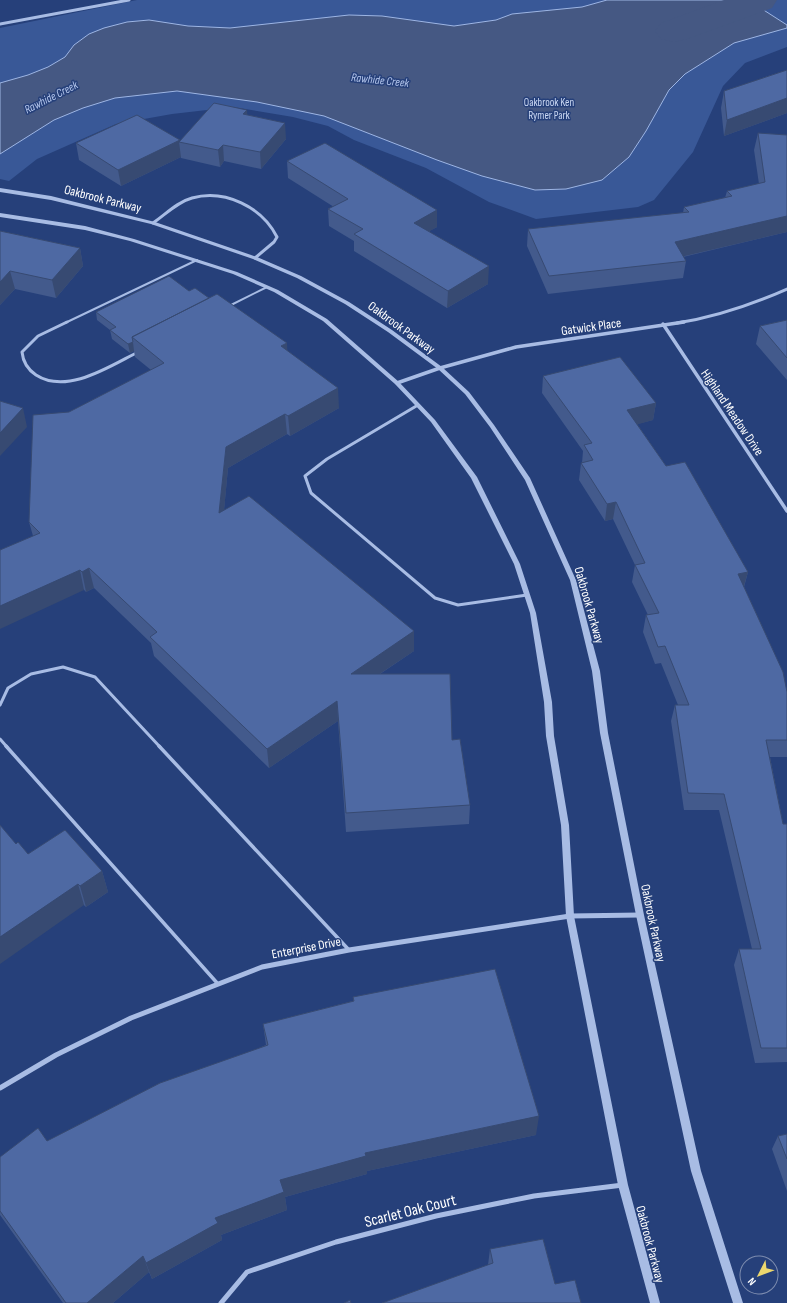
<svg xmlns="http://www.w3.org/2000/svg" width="787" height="1303" viewBox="0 0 787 1303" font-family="'Sofia Sans Condensed',sans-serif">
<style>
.green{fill:#395897}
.water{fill:#455883;stroke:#9db5e4}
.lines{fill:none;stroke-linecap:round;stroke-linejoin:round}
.river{fill:#455883;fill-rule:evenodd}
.service-far2{stroke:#a8bce4;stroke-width:2}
.service-far1{stroke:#a8bce4;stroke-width:3}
.service{stroke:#a8bce4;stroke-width:3.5}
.minor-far2{stroke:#a8bce4;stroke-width:3}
.minor-far1{stroke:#a8bce4;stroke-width:3.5}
.minor{stroke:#a8bce4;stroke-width:5}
.tertiary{fill:#a8bce4;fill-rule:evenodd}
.wall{fill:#435a8c}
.shaded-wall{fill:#374a72}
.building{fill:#4e69a3;stroke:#374a72}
.labels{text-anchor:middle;stroke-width:3;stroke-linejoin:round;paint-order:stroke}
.far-park-label{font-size:11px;fill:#cbd8f3;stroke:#26407a}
.far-water-label{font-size:12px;font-style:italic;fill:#b4c6ec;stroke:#26407a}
.street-label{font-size:13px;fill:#fff;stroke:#26407a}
.near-street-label{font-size:16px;fill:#fff;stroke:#26407a}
</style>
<rect width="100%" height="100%" fill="#26407a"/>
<path class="green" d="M137,0H787V47L745,63L723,86L693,152L654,200L638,207L536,219L489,202L426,168L354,140L328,126L293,117L233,107L172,114L116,124L37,159L9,181L0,179V28Z"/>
<path class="water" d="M607,0H748L787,25V28L734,43L685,74L669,90L646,131L629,157L602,180L566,189L535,190L482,176L437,160L324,116L257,102L177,91L115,98L83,108L54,120L0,154V83L28,75L48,67L65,57L74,45L89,34L104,28L127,22L149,20L188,26L230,28L349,15L382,16L454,26L496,20L512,14L582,7Z"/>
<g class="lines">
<path class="river" d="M724,0H777L772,8L687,39L674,42L661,39L655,31L661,23Z"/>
<path class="service-far2" d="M229,306L267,287
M65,323L197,260"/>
<path class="service-far1" d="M67,322L38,336L22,352C23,362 27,369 36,375C67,395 110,366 138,352
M418,405L327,459L305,476L311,493L435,598L458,605L527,595
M0,705L8,688L31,674L63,667L95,677L160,747
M0,739L7,747"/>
<path class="service" d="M6,746L218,984
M159,746L349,950"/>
<path class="minor-far2" d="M0,24L129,0
M153,223C165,215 177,202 192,198C225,189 262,207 277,237L274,242L255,258
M677,323C716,317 751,305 787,289"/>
<path class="minor-far1" d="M663,324L787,511
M397,383L440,368L516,347L684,322"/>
<path class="minor" d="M0,1088L56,1055L131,1018L262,967L349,950L570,916L640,915
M221,1303L247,1272L336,1242L436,1216L534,1196L623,1185"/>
<path class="tertiary" d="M0,188L51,196L155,222L257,257L301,276L349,302L392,330L442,367L469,392L494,425L530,478L576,580L600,671L608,733L644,915L701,1171L743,1303H733L691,1171L636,915L600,733L592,671L570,580L525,480L490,427L465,394L438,369L388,332L345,304L297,278L253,259L151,224L51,200L0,192Z
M0,213L85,226L134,239L237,272L278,290L327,319L399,382L435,420L477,477L520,564L536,613L552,702L554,736L569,825L574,916L628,1185L660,1303H650L618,1185L566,916L561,825L546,736L544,702L530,613L514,564L471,478L431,422L395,384L323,321L274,292L233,274L130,241L85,230L0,217Z"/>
</g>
<path class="wall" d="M787,70V113L724,136L721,108L724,91Z
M247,110V115L286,139L261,169L224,161L220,167L181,158V157L121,186L79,160L76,143L180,141Z
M758,133L787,232L683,257L686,261L683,278L548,294L527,246L528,229L683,213L684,207L725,198L727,191L759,184L754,150Z
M287,161L437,227L429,231L488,284L447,308L354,251V241L329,226L328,209L334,207L288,178Z
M0,231L80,248L83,266L56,298L15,289L0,305Z
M189,291L209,298L287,343V351L339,408L290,436L287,434L228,468L224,510L414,651L380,674L452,740L470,805L469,824L346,832L338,721L269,768L154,656L151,643L94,588L86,592L33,536L29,522L69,412L151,370L135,357L134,351L130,353L112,339L110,330L97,320L96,312Z
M787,320V380L756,344L760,326Z
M543,376L656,403L653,420L637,424L666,466L748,572L744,587L787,692V757H770L783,824H787V1062L755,1063L734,965L739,949H752L719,810H684L671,721L675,705H678L661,663L655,664L643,632L646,615H648L632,582L635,565L613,519L605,521L579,480L581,463H582L583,451L542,393Z
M16,844L28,854L102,871L108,892L86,907Z
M353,997L536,1135L367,1171V1174L285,1197L287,1210L221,1235L222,1240L152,1279L149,1272L113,1303H63L0,1215V1157L47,1141L266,1045L263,1024L353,1001Z
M787,1134V1191L772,1149L778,1136Z
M490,1249L555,1284L488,1265Z"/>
<path class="shaded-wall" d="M787,98V113L724,136L727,120Z
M247,110L248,126L243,114Z
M285,123L286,139L261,169L260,152Z
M180,140L179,142L181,157L121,186L118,170Z
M223,145L224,161L220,167L218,150Z
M437,210V227L414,240V223Z
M787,216V232L672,259L675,242Z
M80,248L83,266L56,298L52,280Z
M489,266L488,284L447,308L448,291Z
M10,271L15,289L0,305V282Z
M133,342L134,351L130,353L128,344Z
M287,343L288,363L281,346Z
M338,388L339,408L290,436L288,416Z
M656,403L653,420L625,428L627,410Z
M23,408L27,427L0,456V433Z
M285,414L287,434L228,468L222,533L219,513L226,447Z
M616,502L613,519L605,521L607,504Z
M89,568L94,588L86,592L82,572Z
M80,570L84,590L0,629V606Z
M748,572L743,589L738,574Z
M414,631V651L351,693V674Z
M337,701L338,721L269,768L267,749Z
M102,871L108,892L86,907L80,886Z
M78,884L84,905L0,964V937Z
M539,1116L536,1135L367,1171V1174L285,1197L287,1210L221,1235L222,1240L152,1279L146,1263L215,1218L280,1180L365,1153Z
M143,1256L149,1272L113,1303H87Z"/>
<path class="building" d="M787,70V98L727,120L724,91Z
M214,103L247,110L243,114L285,123L260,152L223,145L218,150L179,142Z
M137,115L180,140L118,170L76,143Z
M758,133L787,135V216L675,242L686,261L549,276L528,229L689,212L684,207L732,196L727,191L765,182Z
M325,143L437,210L414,223L489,266L448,291L354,234L363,229L328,209L348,199L287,161Z
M0,231L80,248L52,280L10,271L0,282Z
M169,276L189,291L195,288L209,298L132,337L133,342L128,344L110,330L116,327L96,312Z
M217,294L287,343L281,346L338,388L288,416L285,414L226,447L219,513L249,496L414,631L351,674H450L452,740L460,739L470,805L346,813L337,701L267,749L150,637L157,632L89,568L82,572L80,570L0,606V550L40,533L29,522L33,415L69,412L164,363L132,337Z
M787,320V358L760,326Z
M620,357L656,403L627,410L666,466L685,462L748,572L738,574L783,672L787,692V740H766L783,824H787V1048H761L739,949H761L724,794L688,793L675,705H689L665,646L658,647L646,615L659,613L635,565L645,563L616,502L607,504L581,463L593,460L584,445L592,443L543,376Z
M0,401L23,408L0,433Z
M0,825L16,844L18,842L28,854L65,830L102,871L80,886L78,884L0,937Z
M495,969L539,1116L365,1153L366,1156L280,1180L284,1192L215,1218L218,1223L146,1263L143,1256L87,1303H66L0,1211V1157L38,1128L47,1141L160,1083L268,1045L263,1024L354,1001L353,997Z
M787,1134V1159L778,1136Z
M543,1239L555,1284L575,1280L581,1303H382L493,1263L490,1249Z
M350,1300L351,1303H344Z"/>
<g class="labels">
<g class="far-park-label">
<text x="549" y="106">Oakbrook Ken<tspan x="549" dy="13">Rymer Park</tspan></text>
</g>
<g class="far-water-label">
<text transform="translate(380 80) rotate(6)" y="4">Rawhide Creek</text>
<text transform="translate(51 97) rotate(-27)" y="4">Rawhide Creek</text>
</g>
<g class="street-label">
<text transform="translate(103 198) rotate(14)" y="5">Oakbrook Parkway</text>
<text transform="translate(591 326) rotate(-8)" y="5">Gatwick Place</text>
<text transform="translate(402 327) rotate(36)" y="5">Oakbrook Parkway</text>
<text transform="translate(733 412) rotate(56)" y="5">Highland Meadow Drive</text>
<text transform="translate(590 605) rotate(74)" y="5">Oakbrook Parkway</text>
<text transform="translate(654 923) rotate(78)" y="5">Oakbrook Parkway</text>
<text transform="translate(306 947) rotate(-11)" y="5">Enterprise Drive</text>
<text transform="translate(651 1244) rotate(75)" y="5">Oakbrook Parkway</text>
</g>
<g class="near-street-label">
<text transform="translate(410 1210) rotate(-14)" y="6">Scarlet Oak Court</text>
</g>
</g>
<g transform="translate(759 1275) rotate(228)"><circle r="19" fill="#26407a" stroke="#7d8caf"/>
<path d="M0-3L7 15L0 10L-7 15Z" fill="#ecd76e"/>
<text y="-6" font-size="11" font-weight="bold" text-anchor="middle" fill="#ffffff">N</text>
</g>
</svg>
